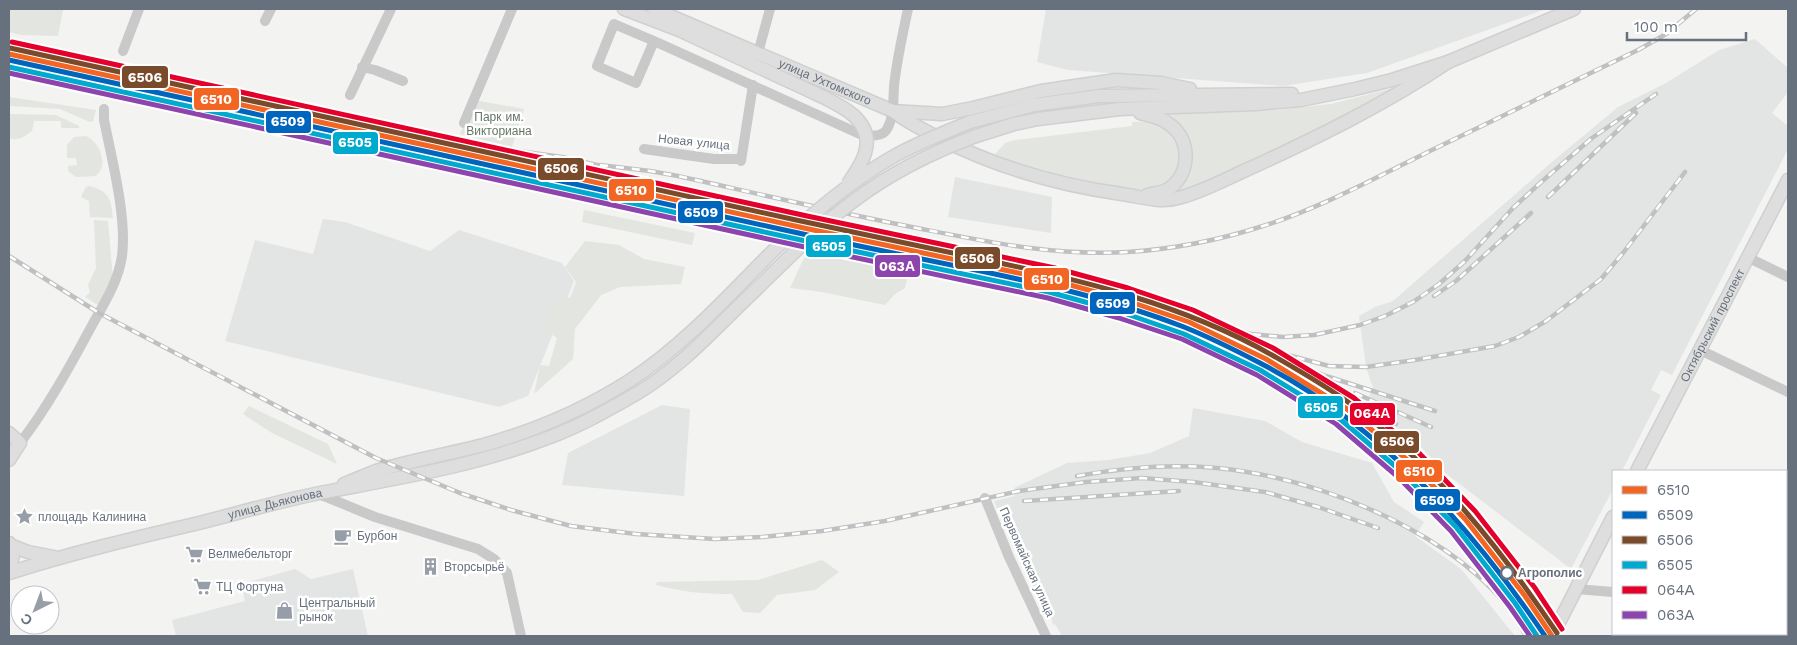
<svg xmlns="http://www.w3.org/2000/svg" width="1797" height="645" viewBox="0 0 1797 645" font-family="'Work Sans',sans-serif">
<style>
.built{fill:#e3e5e4}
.green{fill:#e2e5e0}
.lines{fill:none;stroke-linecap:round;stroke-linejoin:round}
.stream{stroke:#cacfd2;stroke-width:2.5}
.major-casing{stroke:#d0d0d1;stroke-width:15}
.minor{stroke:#c9c9ca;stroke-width:10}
.major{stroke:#dedede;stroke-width:12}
.rail-casing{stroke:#bfc0c1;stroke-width:4.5}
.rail{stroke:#fff;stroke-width:2.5;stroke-dasharray:8;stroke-linecap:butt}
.major-bridge-casing{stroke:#d0d0d1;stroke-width:15;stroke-linecap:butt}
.major-bridge{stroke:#dedede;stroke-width:12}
.rail-1-casing{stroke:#fff;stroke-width:9}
.rail-2-casing{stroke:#fff;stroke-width:9}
.rail-3-casing{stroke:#fff;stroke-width:9}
.rail-4-casing{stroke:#fff;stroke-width:9}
.rail-5-casing{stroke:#fff;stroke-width:9}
.rail-6-casing{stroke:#fff;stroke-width:9}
.rail-1{stroke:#f26522;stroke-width:5}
.rail-2{stroke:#0065bd;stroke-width:5}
.rail-3{stroke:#7a4b2a;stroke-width:5}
.rail-4{stroke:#00a9ce;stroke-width:5}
.rail-5{stroke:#e4002b;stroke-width:5}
.rail-6{stroke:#8e44ad;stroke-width:5}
.stop-dot{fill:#fff;stroke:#67717e;stroke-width:2.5}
.labels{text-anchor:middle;stroke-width:5;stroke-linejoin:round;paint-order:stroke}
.street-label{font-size:12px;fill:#67717e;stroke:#fff}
.park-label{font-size:12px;fill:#667665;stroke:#fff}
.poi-label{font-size:12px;fill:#67717e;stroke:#fff;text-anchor:start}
.stop-label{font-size:12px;font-weight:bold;fill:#67717e;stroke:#fff;text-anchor:start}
.line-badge{stroke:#fff;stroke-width:2}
.badge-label{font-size:14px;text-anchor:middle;font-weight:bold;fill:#fff}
</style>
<rect width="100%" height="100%" fill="#f3f3f2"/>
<path class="built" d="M1046,9H1546L1367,73L1283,86L1068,70L1037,62Z
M1755,39L1788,68V92L1772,113L1788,126V149L1672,375L1661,370L1651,390L1661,395L1622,471H1613V489L1571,569L1444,472L1420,446L1362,410L1373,388L1366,367L1359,316L1375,307L1393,301L1553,161L1618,107L1666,83L1719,50Z
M955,177L1052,197L1051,233L948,217Z
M323,219L345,222L430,251L459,230L562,263L574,281L528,396L499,407L225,341L255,240L313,254Z
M662,405L690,409L684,496L562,485L568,453Z
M1193,408L1265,421L1302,442L1372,463L1394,502L1424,522L1415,536L1461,569L1515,636H1062L1055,624L1053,625L1045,592L1035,593L1001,519L994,501L1015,496L1014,488L1067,463L1108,460L1150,453L1189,436Z
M295,569L311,579L353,569L368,636H176L172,620L245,601L241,584Z"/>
<path class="green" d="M9,9H59L63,10L58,36L21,35L9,32Z
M1409,84L1243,166L1197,187L1170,195L1190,160L1161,112L1278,110L1331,104Z
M9,97L96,110L93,121L90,122L60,109L9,106Z
M474,100L524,109L512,147L460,134Z
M1127,100V104C1079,106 1029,111 983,128L981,124C1030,111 1077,103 1127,100Z
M10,114L56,115L79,126V128H61V121H34L32,131C25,136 18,142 9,138V116Z
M1132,122C1160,121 1158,121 1178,140C1180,156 1183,171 1168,183C1141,204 1029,167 996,156L995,154L1005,143L1015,140L1132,126Z
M86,136C100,142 109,165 96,176L76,177L68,171V166L77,165L76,158H67V145L74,137Z
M89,186C109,191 111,199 113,218L90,217L89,201L81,197L86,187Z
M584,210L695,233L692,245L582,222Z
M94,220L108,221L113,279L98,305L85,297L90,292L88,285L96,268Z
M818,240L999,275L997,286L909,270L905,288L895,294L885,305L822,292L790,288L802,262Z
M585,241L619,245L644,259L685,267L681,284L620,287L601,295L575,329L573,359L534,394L540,365L549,366L557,338L542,328L557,294L570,298L576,282L565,267Z
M730,302L732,304C669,365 611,410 527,440C494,451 460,459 427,467L426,464L571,418Z
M249,406L328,444L337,464L272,433L243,414Z
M822,560L839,572L815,590L777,595L760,613L743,612L732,594C703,594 684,592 656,585L657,582L758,580Z"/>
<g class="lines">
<path class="stream" d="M1786,582L1788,579"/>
<defs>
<g id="major">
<path d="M624,9L679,30L808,90"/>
<path id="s1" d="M654,9L893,111C907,122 923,130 939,138C996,167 1058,185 1122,194C1141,197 1160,203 1178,198C1204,192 1231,176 1255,166C1322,135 1387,103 1448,62"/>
<path d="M893,111L942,114L973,108L1041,91L1116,80L1161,83L1190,89"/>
<path d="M1140,113C1150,116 1161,117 1169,124C1191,139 1191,172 1170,188C1163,193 1155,193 1147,195"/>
<path d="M970,122L1034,105L1099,96L1292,94"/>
<path d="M976,136L1014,124L1038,119L1120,109L1256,104L1301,100L1355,89L1392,80L1448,62L1574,9"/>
<path d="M9,433L20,443L9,460"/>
<path id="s2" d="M1637,471L1788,180"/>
<path d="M344,484C355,480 365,475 376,471C412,460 450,454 487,444C536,430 585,409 629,381C677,350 719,306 759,265"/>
<path d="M9,543L13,556L9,570"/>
<path d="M10,545L28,552L54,557"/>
<path id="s3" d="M9,573C71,553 135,538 199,523C239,513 279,501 320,493C397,478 476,466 550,437C580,426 608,410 636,394C677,370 711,333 745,300"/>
<path d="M1552,636L1613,517"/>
</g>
</defs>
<use href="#major" class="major-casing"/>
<path class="minor" d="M265,21L271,9
M654,41L636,83L597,66L614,24L654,41L862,135C870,136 883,137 887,129C896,114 892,95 895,78C898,55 903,32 908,9
M123,51L139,9
M758,53L770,9
M362,67L375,70L403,81
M350,95L391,9
M464,123L512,9
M644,149L714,159H741
M741,161L753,85
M1747,257L1788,277
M1700,350L1788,392
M20,443C47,408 69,368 90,329C103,305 118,283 122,256C127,217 112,160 104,120V109
M319,494L375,517L478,549L494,559L507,573L521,636
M985,498L1009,557L1046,636
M1576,589L1613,592
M1786,608H1788"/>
<use href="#major" class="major"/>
<defs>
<path id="rail" d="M9,69L119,84L217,100
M475,145L562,157L606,167
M491,153L730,207L1056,275L1125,294L1185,313L1221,327L1251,334L1283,337L1314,335L1360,325L1385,316L1413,302L1439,284L1464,262L1513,208L1539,184L1592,138L1656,94
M600,165L650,171L678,176C759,194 840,213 922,229C993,243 1055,256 1128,252C1173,249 1220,240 1263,226C1321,208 1379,176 1434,149C1503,116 1572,82 1640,49L1666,34L1696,9
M1548,197L1636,113
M9,256L99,313L376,458L460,493L511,510L571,526L636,534L715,539L762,537L822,531L885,521L1019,491L1086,482L1142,478L1193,482L1265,492L1318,507L1378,528
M1434,296L1456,281L1531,213
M1237,335L1252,343L1288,355L1329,366L1366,367L1415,360L1495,346L1519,337L1546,321L1601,279L1623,253L1685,172
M1288,361L1326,376L1435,411
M1315,378L1396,424
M1355,393L1431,427
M1077,476C1133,466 1191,462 1247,472C1341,487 1482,547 1526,636
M1024,501L1179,491"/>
</defs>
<use href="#rail" class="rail-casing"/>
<use href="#rail" class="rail"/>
<defs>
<path id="major-bridge" d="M808,90C833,102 876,117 865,153C862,164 854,174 848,184
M759,265C800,223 845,184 896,155C920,142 945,132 970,122
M745,300C781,266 815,229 855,200C891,173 933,152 976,136"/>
</defs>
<use href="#major-bridge" class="major-bridge-casing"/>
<use href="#major-bridge" class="major-bridge"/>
<defs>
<path id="rail-1" d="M9,54L804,228L1052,280L1125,300L1189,322L1266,359L1347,409L1411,463L1465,519L1525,596L1552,636"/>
<path id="rail-2" d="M9,60C266,117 523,173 780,229C843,243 907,256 971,269C1043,284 1115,300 1184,327C1209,337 1235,350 1260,363C1381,426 1469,524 1545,636"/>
<path id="rail-3" d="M10,48C272,105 534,163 796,220C858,233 919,246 981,259C1081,280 1182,304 1272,355C1298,370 1328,387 1352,405C1435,466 1500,548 1557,633"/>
<path id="rail-4" d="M9,67L801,240L1049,292L1121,312L1184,334L1260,370L1340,419L1402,472L1456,527L1515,603L1537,636"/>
<path id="rail-5" d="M12,42L807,216L1055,268L1128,288L1193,310L1273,348L1354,398L1419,453L1475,511L1535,588L1562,629"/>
<path id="rail-6" d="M9,73L800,246L1048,298L1119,318L1182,339L1257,375L1336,424L1398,477L1451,531L1510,607L1530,636"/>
</defs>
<use href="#rail-1" class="rail-1-casing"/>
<use href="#rail-2" class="rail-2-casing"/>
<use href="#rail-3" class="rail-3-casing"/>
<use href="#rail-4" class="rail-4-casing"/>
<use href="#rail-5" class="rail-5-casing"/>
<use href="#rail-6" class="rail-6-casing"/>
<use href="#rail-1" class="rail-1"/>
<use href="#rail-2" class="rail-2"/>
<use href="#rail-3" class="rail-3"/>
<use href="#rail-4" class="rail-4"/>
<use href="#rail-5" class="rail-5"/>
<use href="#rail-6" class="rail-6"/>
</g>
<defs>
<symbol id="sight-bare" viewBox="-9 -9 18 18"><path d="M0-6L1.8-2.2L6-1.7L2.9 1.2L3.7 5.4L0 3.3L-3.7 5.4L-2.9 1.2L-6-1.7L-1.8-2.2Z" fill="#989ea7" stroke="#fff" stroke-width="2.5" paint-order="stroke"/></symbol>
<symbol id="cafe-bare" viewBox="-9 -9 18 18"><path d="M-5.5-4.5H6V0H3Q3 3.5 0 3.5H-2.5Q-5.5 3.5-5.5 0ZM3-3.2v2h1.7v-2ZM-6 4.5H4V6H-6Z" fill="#989ea7" stroke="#fff" stroke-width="2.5" paint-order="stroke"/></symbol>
<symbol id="supermarket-bare" viewBox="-9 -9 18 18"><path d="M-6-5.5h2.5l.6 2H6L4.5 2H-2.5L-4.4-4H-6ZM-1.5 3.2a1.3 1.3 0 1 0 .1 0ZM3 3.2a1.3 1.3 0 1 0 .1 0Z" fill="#989ea7" stroke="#fff" stroke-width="2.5" paint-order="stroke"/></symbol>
<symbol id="building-bare" viewBox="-9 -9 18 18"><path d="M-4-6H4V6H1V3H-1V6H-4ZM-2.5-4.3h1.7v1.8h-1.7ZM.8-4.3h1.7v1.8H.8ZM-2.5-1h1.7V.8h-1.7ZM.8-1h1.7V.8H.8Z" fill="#989ea7" stroke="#fff" stroke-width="2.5" paint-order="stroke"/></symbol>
<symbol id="shop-bare" viewBox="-9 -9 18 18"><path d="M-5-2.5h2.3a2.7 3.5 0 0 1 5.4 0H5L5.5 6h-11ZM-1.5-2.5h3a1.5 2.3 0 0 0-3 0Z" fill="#989ea7" stroke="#fff" stroke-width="2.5" paint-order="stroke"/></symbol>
</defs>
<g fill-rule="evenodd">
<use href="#sight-bare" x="12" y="504" width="25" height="25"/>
<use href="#cafe-bare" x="330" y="524" width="25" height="25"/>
<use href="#supermarket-bare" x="182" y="542" width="25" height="25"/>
<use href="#building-bare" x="418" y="554" width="25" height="25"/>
<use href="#supermarket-bare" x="190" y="574" width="25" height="25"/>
<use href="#shop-bare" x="272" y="598" width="25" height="25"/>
</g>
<circle class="stop-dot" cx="1507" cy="573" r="6"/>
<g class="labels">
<g class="street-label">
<text dy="4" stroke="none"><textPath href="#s1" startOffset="186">улица Ухтомского</textPath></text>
<text transform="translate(694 142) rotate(6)" y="4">Новая улица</text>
<text dy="4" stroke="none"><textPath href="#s2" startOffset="164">Октябрьский проспект</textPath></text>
<text dy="4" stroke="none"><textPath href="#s3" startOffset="275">улица Дьяконова</textPath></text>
<text transform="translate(1027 562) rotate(66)" y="4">Первомайская улица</text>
</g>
<g class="park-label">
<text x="499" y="121">Парк им.<tspan x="499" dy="14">Викториана</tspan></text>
</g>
<g class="poi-label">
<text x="38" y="521">площадь Калинина</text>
<text x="357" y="540">Бурбон</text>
<text x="208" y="558">Велмебельторг</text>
<text x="444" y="571">Вторсырьё</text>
<text x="216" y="591">ТЦ Фортуна</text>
<text x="299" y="607">Центральный<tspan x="299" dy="14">рынок</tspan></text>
</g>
<g class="stop-label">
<text x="1518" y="577">Агрополис</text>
</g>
</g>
<g class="line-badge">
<rect x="121" y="65" width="48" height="24" rx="5" fill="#7a4b2a"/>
<rect x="193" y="87" width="47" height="24" rx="5" fill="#f26522"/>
<rect x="265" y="110" width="47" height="24" rx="5" fill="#0065bd"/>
<rect x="332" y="131" width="47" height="24" rx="5" fill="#00a9ce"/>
<rect x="537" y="157" width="48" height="24" rx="5" fill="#7a4b2a"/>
<rect x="608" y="178" width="47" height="24" rx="5" fill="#f26522"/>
<rect x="677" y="200" width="47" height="24" rx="5" fill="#0065bd"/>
<rect x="805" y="234" width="47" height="24" rx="5" fill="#00a9ce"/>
<rect x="954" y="246" width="47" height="24" rx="5" fill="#7a4b2a"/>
<rect x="874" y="254" width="47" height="24" rx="5" fill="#8e44ad"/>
<rect x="1023" y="267" width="47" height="24" rx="5" fill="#f26522"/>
<rect x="1089" y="291" width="47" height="24" rx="5" fill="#0065bd"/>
<rect x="1297" y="395" width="47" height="24" rx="5" fill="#00a9ce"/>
<rect x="1349" y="402" width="47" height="24" rx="5" fill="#e4002b"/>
<rect x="1373" y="430" width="47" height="24" rx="5" fill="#7a4b2a"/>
<rect x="1395" y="459" width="48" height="24" rx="5" fill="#f26522"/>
<rect x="1414" y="488" width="47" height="24" rx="5" fill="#0065bd"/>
</g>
<g class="badge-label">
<text x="145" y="82">6506</text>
<text x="216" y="104">6510</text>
<text x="288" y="126">6509</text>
<text x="355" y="147">6505</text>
<text x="561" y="173">6506</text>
<text x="631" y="195">6510</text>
<text x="701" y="217">6509</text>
<text x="829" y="251">6505</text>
<text x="977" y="263">6506</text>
<text x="897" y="271">063А</text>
<text x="1047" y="284">6510</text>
<text x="1113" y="308">6509</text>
<text x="1321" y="412">6505</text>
<text x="1372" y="418">064А</text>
<text x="1397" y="446">6506</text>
<text x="1419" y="476">6510</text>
<text x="1437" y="505">6509</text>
</g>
<rect width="1797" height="645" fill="none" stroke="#67717e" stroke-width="20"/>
<rect x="1612" y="470" width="175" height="165" fill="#ffffff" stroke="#c2c6cb"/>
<rect x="1622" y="486" width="25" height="8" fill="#f26522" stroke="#c2c6cb"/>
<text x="1657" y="495" font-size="15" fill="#67717e">6510</text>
<rect x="1622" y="511" width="25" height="8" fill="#0065bd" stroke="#c2c6cb"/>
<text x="1657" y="520" font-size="15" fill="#67717e">6509</text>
<rect x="1622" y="536" width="25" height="8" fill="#7a4b2a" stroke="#c2c6cb"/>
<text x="1657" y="545" font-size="15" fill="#67717e">6506</text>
<rect x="1622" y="561" width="25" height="8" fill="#00a9ce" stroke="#c2c6cb"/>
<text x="1657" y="570" font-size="15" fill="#67717e">6505</text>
<rect x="1622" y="586" width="25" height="8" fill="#e4002b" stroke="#c2c6cb"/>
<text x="1657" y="595" font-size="15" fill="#67717e">064А</text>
<rect x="1622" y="611" width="25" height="8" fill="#8e44ad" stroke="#c2c6cb"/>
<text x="1657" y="620" font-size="15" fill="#67717e">063А</text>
<g transform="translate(35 610) rotate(222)"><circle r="24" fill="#ffffff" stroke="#c2c6cb"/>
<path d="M0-4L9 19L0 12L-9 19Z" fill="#989ea7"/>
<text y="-8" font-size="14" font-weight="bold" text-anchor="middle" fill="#67717e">С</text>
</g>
<path d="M1627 32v8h119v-8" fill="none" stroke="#67717e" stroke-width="2.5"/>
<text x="1634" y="32" font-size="15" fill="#67717e" stroke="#ffffff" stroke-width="4" paint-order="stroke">100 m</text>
</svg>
